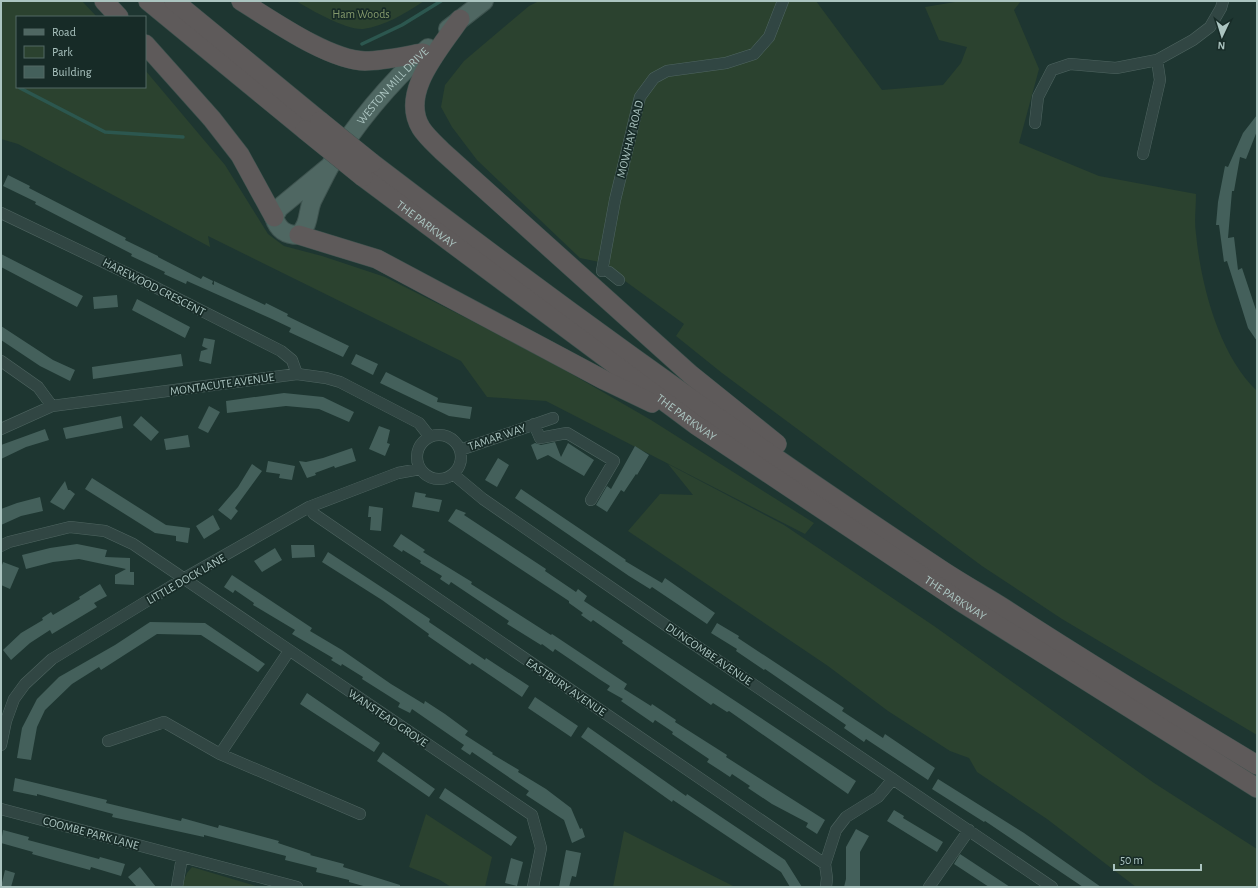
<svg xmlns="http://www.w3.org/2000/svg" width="1258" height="888" viewBox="0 0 1258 888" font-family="'Alegreya Sans',sans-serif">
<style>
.green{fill:#2b422f}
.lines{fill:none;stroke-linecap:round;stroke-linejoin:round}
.stream{stroke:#2c574f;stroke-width:3.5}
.building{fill:#44605b}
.minor-casing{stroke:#4f6561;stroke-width:12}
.primary-casing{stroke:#3e534f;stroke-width:20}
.trunk-casing{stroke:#3c514d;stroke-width:20}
.minor{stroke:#314643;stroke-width:11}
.primary{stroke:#4f6762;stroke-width:18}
.trunk{stroke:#5e5a5a;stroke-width:19}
.trunk-bridge-casing{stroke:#3c514d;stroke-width:20;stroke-linecap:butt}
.trunk-bridge{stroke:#5e5a5a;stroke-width:19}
.labels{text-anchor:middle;stroke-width:3.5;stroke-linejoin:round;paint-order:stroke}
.park-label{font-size:12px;fill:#84996b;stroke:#172b27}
.street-label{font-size:12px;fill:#abc4c0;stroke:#172b27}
</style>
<rect width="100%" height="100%" fill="#1e3631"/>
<path class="green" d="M1,1H82L97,17H17V87H145V70L225,165L268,234L284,246L322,256L385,277L532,351L651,420L814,523L805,534L546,401L487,397L461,361L208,236L210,247L18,144L1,139Z
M296,1H424C406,13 385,26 363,29C346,30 311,10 296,1Z
M539,1H816L882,90L943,85L961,63L967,47L939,40L925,7L961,1H1021L1014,10L1039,69L1019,143L1099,176L1196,194C1196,207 1194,221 1196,234C1201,285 1219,355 1257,391V735L1062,619L982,566L722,373L676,336L684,324L610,270L609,264L580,258L477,160L452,127L441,107L445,85L464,61L529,6Z
M668,464L784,525L934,626L1154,783L1257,849V887H1136L1047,819L977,772L969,758L950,751L888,711L828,666L628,531L660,494L693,495Z
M426,814L492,857L485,887H451L440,880L409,867Z
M624,831L735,887H613Z
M192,867L259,887H181L187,873Z"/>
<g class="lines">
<path class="stream" d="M362,44L402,25L441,1
M20,88L105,132L183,137"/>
</g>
<path class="building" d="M1257,115V131L1246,159L1240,157L1234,191H1232L1228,238L1234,237L1238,270L1242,268L1257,313V341L1248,328L1227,261L1224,262L1219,225H1216L1218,202L1225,166L1228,167L1243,133Z
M8,175L30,186L29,188L126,238L125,240L158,256V257L201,279L203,276L213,281L212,284L214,285V281L265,305L266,303L288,314L287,316L349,346L343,357L289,332L291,328L272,319L187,281L186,284L164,274L165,272L131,256L132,254L35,204L36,202L3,186Z
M1,254L83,296L77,307L1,267Z
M117,295L118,307L94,309L93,297Z
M137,299L190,327L185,338L132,310Z
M1,326L53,360L75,370L70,381L40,366L1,340Z
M204,338L215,340L211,364L199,361L201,351L208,349L202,346Z
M181,354L183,366L93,379L92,367Z
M356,354L378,364L373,375L351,364Z
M386,372L438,398L437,402L472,407L470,419L449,416L380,383Z
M284,393L323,397L354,412L349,422L319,409L286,406L227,413L226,401Z
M209,406L220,412L208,433L198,428Z
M121,416L123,428L66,439L63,428Z
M141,416L159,432L151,441L133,425Z
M379,426L390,430L387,443L390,444L385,456L369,449Z
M45,429L49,440L26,447L1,459V445Z
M188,435L190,447L166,450L164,439Z
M555,442L561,457L568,443L594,460L584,476L548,455L537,460L531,445L535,443L541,445Z
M635,446L649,455L637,475L636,474L624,492L621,490L607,512L596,505L607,486L611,489Z
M352,448L356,461L335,468L334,466L315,473L316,475L307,478L299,461L306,462L323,458Z
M498,458L509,465L497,487L485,480Z
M268,461L295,466L292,480L279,478L280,474L266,472Z
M252,464L262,471L235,508L238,511L231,520L218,510L238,487Z
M92,478L166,525L190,528L188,543L176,541V536L155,533L85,489Z
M65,481L68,490H70L75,494L64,510L50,502Z
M521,489L626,560L625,561L662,583L665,578L715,613L707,624L652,587L650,589L629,576L515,498Z
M415,492L426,494L425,497L442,500L439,512L412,507Z
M40,497L43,511L21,516L1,525V509L17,503Z
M369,506L383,508L381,531L370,530L371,517H368Z
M456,509L466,513L464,515L546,569L545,571L576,592L578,589L587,596L584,601L856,781L848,794L729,711L727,712L713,703L711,705L622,643L623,641L593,620L591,622L581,615L583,613L569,603V601L448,521Z
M213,515L220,529L204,539L196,526Z
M401,534L425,550L423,552L472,582L471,584L551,635L552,634L627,684L624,689L651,706L652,704L676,720L675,722L727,755L726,757L825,820L817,834L806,827L808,823L772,804L748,788L750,786L732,774L730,777L721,771L707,762L709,759L672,734L673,732L655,720L653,723L621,701L623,699L607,690L610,686L599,679L555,649L553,652L542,644L541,645L507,624L509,621L451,582L449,585L440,579L442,576L420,563L421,561L403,550L402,552L393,546Z
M77,544L107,550L105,557L130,558V572H134V585L115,584V575L126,569L79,559L53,562L26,569L22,555L50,548Z
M291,545H314L315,557L292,558Z
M275,548L282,560L262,572L254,561Z
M328,552L430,619L429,622L485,660L486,658L529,686L522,697L472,663L470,665L428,636L429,634L382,600L322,562Z
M3,562L19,568L10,589L1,585V568Z
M232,575L312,628L310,631L342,650L391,684L424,704L425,701L445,714L468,731L465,735L493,753L492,754L519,770L518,772L546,789L571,808L580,829L582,828L585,837L572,843L564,820L526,795L529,791L472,752L470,755L461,749L464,745L412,709L410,713L398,707L400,703L362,679L363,677L342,664L341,666L331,660L333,658L292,634L295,630L253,605L254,603L235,590L233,593L224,587Z
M100,584L107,596L94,603L97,607L52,634L50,630L30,643L11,660L3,650L21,633L43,620L42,618L51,612L53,615L80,599L79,597Z
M150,622L205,623L265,664L258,672L201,635L157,634L101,670L99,667L72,684L45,710L37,727L31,760L17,758L22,728L37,699L59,677L115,645Z
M717,623L739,636L738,638L844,708L842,711L883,738L885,734L935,768L928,780L866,739L864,742L844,728L846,725L765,669L764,670L736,651L737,649L711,633Z
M307,693L380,743L374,752L300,704Z
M535,697L578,726L571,737L528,708Z
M588,727L686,796L687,794L785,860L802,887H790L781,872L673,800L672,802L581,737Z
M383,752L435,789L429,797L377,761Z
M15,778L107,800L106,803L181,821L182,818L218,828L219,825L279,841L278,843L311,854L310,855L344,864L343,867L400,885V887H367L349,882V880L316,872L317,868L285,860L286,856L204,835V837L112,817L113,814L37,794V796L13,791Z
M938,779L1024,833L1101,887H1083L985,821L984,822L932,789Z
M445,788L517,837L511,846L439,798Z
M894,810L904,816L903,818L943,842L937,852L887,821Z
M856,829L869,836L860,852V887H844L846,879V847Z
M3,830L29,837L28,840L99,859L100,857L125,864L121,876L91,867L90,870L64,863L32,854L33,852L1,843Z
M566,850L581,853L576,877L572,876L569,887H559Z
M960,854L1010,887H989L954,864Z
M511,858L523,862L517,886L505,883Z
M140,867L156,887H137L128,877Z
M5,870L15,873L11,887H1Z"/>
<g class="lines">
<defs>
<path id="minor" d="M1035,123L1038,97L1052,70L1070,64L1116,68L1157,60L1193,40L1210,27L1221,8L1223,1
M1143,154L1160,80L1157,60
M1,213L141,280L281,351L292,360L297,374
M602,271L615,200L640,97L654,78L667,71L726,63L754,54L769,37L783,1
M609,272L619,280
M1,361L38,387L52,406
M534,424L540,438L567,433L614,461L591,500
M1,429L52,406L297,374L326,378L340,382L419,423L430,437
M417 457a22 22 0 1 1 44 0a22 22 0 1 1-44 0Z
M460,450L553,418
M453,474L483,499L667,626L1052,887
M309,507L314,514L825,864
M1,546L9,542L70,527L105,531L133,544L532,815L541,848L533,887
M108,741L164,722L220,754L360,814
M1,745L6,721L14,699L25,684L52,659L183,579L309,507L398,473L420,469
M220,754L289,651
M1,809L297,887
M177,887L182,857
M826,887L827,878L825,864L836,830L846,817L878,797L893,779
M929,887L969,830"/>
<g id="primary">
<path d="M448,29L484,1"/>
<path id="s1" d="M330,166L279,208L274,217C278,230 286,235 299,235C310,223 307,214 312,201C318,189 324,177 330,166C356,123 391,82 428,48"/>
</g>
<g id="trunk">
<path d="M104,1L119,17"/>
<path d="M148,1L305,130"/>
<path d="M174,1L320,121"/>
<path d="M241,1C272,20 328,60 365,61C384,61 404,56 423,53"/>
<path d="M460,19C441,48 399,92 421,128C426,136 435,144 442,151L690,374L777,444"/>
<path d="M145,44L212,119L240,155L274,217"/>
<path d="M372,163C556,304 744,440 937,567C959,582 983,595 1005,609C1088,663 1172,714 1257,765"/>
<path id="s2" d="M363,177L696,425L961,602L1257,788"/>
<path d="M299,235L377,259L604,380L652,403"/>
</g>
</defs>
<use href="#minor" class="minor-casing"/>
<use href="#primary" class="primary-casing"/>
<use href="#trunk" class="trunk-casing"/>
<use href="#minor" class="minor"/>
<use href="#primary" class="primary"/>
<use href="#trunk" class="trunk"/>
<defs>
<path id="trunk-bridge" d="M320,121L372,163
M305,130L363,177"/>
</defs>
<use href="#trunk-bridge" class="trunk-bridge-casing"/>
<use href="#trunk-bridge" class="trunk-bridge"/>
</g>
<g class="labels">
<g class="park-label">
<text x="361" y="18">Ham Woods</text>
</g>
<g class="street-label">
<text dy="4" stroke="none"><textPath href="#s1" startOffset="288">WESTON MILL DRIVE</textPath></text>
<text transform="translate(630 139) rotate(-76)" y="4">MOWHAY ROAD</text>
<text dy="4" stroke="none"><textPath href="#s2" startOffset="79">THE PARKWAY</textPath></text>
<text transform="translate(154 287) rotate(27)" y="4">HAREWOOD CRESCENT</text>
<text transform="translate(222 384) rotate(-8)" y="4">MONTACUTE AVENUE</text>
<text dy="4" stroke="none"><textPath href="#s2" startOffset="403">THE PARKWAY</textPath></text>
<text transform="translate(497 437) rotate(-19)" y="4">TAMAR WAY</text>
<text transform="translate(186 579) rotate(-30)" y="4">LITTLE DOCK LANE</text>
<text dy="4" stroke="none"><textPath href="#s2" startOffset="727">THE PARKWAY</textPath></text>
<text transform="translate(709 654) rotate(34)" y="4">DUNCOMBE AVENUE</text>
<text transform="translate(566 687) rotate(34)" y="4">EASTBURY AVENUE</text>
<text transform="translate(388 718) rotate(34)" y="4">WANSTEAD GROVE</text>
<text transform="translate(91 833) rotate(15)" y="4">COOMBE PARK LANE</text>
</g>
</g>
<rect width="1258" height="888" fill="none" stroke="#abc4c0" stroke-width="4"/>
<rect x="16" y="16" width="130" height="72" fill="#172b27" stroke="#526864"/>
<rect x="24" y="29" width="20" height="6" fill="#4f6762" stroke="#526864"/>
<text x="52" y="36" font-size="12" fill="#abc4c0">Road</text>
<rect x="24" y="46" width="20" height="12" fill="#2b422f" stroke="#526864"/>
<text x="52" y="56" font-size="12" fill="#abc4c0">Park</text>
<rect x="24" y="66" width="20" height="12" fill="#44605b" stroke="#526864"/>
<text x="52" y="76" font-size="12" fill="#abc4c0">Building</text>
<g transform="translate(1222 36) rotate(184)" stroke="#172b27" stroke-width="3" paint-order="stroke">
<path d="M0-3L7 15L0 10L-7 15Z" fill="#abc4c0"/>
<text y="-6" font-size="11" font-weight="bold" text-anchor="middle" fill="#abc4c0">N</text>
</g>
<path d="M1114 864v6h87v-6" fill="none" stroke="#abc4c0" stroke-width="2"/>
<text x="1120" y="864" font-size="12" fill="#abc4c0" stroke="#172b27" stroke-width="3" paint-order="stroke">50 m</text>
</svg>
